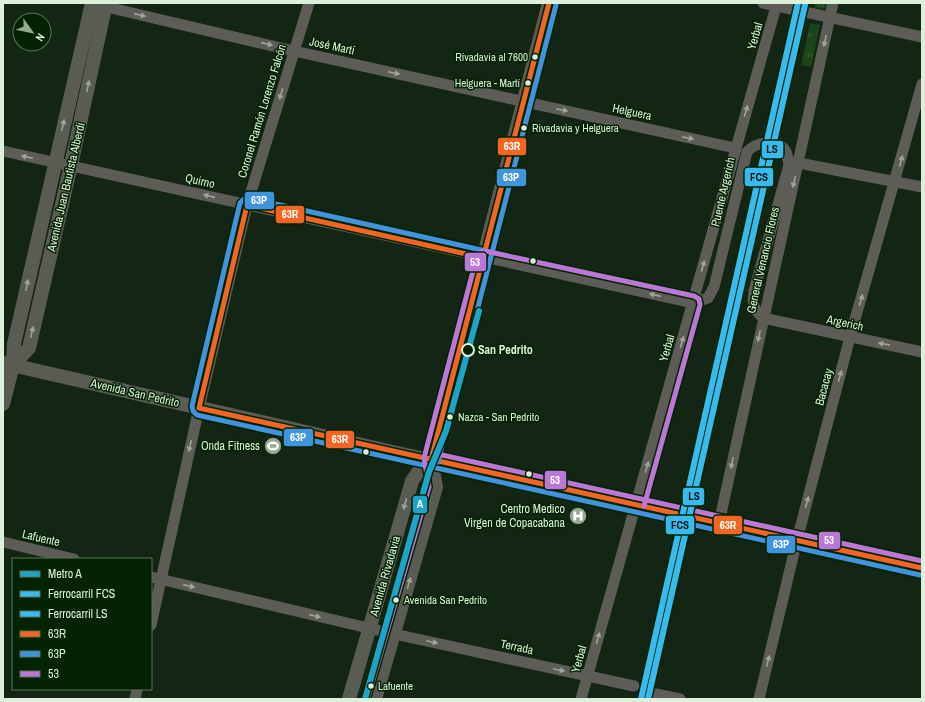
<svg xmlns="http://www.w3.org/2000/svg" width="925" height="702" viewBox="0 0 925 702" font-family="'Archivo Narrow',sans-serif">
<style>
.park{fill:url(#park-tufts)}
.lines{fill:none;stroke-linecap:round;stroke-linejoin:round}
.minor{stroke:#5e5c56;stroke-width:11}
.major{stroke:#5a5c54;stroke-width:14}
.bus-1-casing{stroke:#032302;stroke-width:8}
.bus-2-casing{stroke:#032302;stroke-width:8}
.bus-3-casing{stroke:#032302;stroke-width:8}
.bus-1{stroke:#f26522;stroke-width:5}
.bus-2{stroke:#4094de;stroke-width:5}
.bus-3{stroke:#ba77d6;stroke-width:5}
.rail-1-casing{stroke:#032302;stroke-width:9}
.rail-2-casing{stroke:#032302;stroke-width:9}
.rail-1{stroke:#37bbed;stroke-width:6}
.rail-2{stroke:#37bbed;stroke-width:6}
.metro-1-casing{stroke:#032302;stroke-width:9}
.metro-1{stroke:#1ca4cb;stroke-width:6}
.oneway{fill:#9da698}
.oneway2{fill:#9ba697}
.bus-dot{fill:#dcf0da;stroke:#032302;stroke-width:1.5}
.stop-dot{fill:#032302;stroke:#dcf0da;stroke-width:2}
.labels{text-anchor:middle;stroke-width:3;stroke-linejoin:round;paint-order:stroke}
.bus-label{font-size:11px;fill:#dcf0da;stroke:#032302;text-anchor:start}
.street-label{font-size:12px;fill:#dcf0da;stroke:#032302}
.stop-label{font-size:12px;font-weight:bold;fill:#dcf0da;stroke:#032302;text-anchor:start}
.poi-label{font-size:12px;fill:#dcf0da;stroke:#032302;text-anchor:end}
.line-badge{stroke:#032302;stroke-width:1.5}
.badge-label{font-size:11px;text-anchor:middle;font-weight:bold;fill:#fff}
.pale-badge-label{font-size:11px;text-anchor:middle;font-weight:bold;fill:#111}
</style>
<defs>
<pattern id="park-tufts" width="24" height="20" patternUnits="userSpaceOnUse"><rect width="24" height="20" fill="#1a4518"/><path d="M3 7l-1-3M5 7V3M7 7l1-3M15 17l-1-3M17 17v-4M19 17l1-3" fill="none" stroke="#3b6039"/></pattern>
</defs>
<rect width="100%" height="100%" fill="#132513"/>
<path class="park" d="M815,3H828L827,8L823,9L814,8Z
M810,23L820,25L811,67L801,65Z"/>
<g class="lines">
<path class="minor" d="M763,3L922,37
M98,5L294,51L735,148
M3,151L693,303L708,298L714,287L747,152C755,142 779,137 786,152C788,156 788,161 789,165L754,291C752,304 753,309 763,318L922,352
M799,163L922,187
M719,523L833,3
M3,542L74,559
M151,577L385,632L634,686
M151,625L199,408L247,205L309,3
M656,694L680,699
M135,699L137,689
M581,699L777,3
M759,699L797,540L850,337L922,84"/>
<path class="major" d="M3,363L393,452L922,568
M13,365L29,348L71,165L106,3
M3,404L13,365L14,344L92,3
M349,699L412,481L419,471L431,460
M375,699L436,487L431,460L549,3"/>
<defs>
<path id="bus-1" d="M484,258L247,205L199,408L922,568
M431,460L549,3"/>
<path id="bus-2" d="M486,251L249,198L244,199L240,203L192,406L193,411L197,415L920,575
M438,462L556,5"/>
<path id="bus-3" d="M433,453L922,561
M368,697L429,487L424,458L477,256L480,252L485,251L694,296L699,299L700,305L644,506"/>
</defs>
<use href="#bus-1" class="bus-1-casing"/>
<use href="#bus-2" class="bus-2-casing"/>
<use href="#bus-3" class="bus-3-casing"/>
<use href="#bus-1" class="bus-1"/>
<use href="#bus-2" class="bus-2"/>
<use href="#bus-3" class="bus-3"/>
<defs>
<path id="rail-1" d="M641,699L798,3"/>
<path id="rail-2" d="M648,699L805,5"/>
</defs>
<use href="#rail-1" class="rail-1-casing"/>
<use href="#rail-2" class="rail-2-casing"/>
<use href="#rail-1" class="rail-1"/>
<use href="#rail-2" class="rail-2"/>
<defs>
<path id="metro-1" d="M365,699L429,472L446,431L479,311"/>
</defs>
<use href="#metro-1" class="metro-1-casing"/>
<use href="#metro-1" class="metro-1"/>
</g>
<defs><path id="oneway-solid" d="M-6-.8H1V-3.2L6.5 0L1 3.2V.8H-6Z"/></defs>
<g class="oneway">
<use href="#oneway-solid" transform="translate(140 15) rotate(13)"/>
<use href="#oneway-solid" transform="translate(825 41) rotate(102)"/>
<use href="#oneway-solid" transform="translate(267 44) rotate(13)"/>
<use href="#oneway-solid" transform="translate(394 73) rotate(12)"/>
<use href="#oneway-solid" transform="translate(281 94) rotate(107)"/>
<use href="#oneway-solid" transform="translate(562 110) rotate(12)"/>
<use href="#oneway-solid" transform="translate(746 111) rotate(-74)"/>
<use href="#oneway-solid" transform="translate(688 138) rotate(12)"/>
<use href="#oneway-solid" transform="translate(27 157) rotate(-167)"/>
<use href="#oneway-solid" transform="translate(901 161) rotate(-75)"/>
<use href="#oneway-solid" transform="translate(794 182) rotate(103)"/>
<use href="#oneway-solid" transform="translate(209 196) rotate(-167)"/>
<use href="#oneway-solid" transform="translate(703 266) rotate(-75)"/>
<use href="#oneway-solid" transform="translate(655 295) rotate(-167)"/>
<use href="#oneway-solid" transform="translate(861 300) rotate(-74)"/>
<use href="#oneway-solid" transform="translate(759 336) rotate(102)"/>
<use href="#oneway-solid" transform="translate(682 342) rotate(-74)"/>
<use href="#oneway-solid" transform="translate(884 344) rotate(-169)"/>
<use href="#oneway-solid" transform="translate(840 376) rotate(-75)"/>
<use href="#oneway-solid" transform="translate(190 446) rotate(103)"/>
<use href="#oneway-solid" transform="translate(732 463) rotate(102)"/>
<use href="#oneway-solid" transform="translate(647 467) rotate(-74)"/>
<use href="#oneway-solid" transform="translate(807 502) rotate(-75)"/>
<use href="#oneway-solid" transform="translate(189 586) rotate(13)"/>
<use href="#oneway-solid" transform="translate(315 616) rotate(13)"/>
<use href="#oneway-solid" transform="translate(598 638) rotate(-74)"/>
<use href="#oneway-solid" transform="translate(432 642) rotate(12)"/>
<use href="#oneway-solid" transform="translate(768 661) rotate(-76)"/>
<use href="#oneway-solid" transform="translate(559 670) rotate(12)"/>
</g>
<g class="oneway2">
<use href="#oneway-solid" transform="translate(88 86) rotate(-78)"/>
<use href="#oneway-solid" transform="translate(63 125) rotate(-77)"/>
<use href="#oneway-solid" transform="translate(27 285) rotate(-78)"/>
<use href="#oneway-solid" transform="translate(32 332) rotate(-77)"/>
<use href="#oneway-solid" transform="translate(405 504) rotate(106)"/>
<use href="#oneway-solid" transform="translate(409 583) rotate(-74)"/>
</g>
<defs>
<symbol id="stadium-disc" viewBox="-11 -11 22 22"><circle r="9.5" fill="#96a994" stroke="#032302"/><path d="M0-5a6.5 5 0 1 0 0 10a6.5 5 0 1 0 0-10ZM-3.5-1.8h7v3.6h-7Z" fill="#fff"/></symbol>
<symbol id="hospital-disc" viewBox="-11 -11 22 22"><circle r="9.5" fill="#96a994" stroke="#032302"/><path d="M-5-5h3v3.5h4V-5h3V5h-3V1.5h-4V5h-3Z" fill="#fff"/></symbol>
</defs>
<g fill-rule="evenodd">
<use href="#stadium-disc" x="263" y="436" width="20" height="20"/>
<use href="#hospital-disc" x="568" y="506" width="20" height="20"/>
</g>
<g class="bus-dot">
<circle cx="535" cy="57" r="3.5"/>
<circle cx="528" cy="83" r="3.5"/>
<circle cx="524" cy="128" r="3.5"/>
<circle cx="533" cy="261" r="3.5"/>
<circle cx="450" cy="417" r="3.5"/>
<circle cx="366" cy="452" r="3.5"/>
<circle cx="529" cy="474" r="3.5"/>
<circle cx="396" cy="600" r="3.5"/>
<circle cx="371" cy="686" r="3.5"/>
</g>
<circle class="stop-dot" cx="468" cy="350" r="6"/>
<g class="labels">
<g class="bus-label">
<text x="528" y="61" text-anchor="end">Rivadavia al 7600</text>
<text x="520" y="87" text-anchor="end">Helguera - Martí</text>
<text x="532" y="132">Rivadavia y Helguera</text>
<text x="458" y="421">Nazca - San Pedrito</text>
<text x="404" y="604">Avenida San Pedrito</text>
<text x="378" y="690">Lafuente</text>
</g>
<g class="street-label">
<text transform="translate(755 36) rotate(-74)" y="4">Yerbal</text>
<text transform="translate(332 46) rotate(12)" y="4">José Martí</text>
<text transform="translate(262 111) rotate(-73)" y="4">Coronel Ramón Lorenzo Falcón</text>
<text transform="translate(632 112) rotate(12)" y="4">Helguera</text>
<text transform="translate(200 181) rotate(13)" y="4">Quirno</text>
<text transform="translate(66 187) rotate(-77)" y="4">Avenida Juan Bautista Alberdi</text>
<text transform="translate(723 192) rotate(-77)" y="4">Puente Argerich</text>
<text transform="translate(763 260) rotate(-77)" y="4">General Venancio Flores</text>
<text transform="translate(845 323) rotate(12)" y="4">Argerich</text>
<text transform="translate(667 348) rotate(-74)" y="4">Yerbal</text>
<text transform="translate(824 387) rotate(-75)" y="4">Bacacay</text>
<text transform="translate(135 393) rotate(13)" y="4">Avenida San Pedrito</text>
<text transform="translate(41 538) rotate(13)" y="4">Lafuente</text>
<text transform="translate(385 576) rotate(-74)" y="4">Avenida Rivadavia</text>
<text transform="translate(517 647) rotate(12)" y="4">Terrada</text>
<text transform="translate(579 659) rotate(-74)" y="4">Yerbal</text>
</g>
<g class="stop-label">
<text x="478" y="354">San Pedrito</text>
</g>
<g class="poi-label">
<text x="260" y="450">Onda Fitness</text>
<text x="565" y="513">Centro Medico<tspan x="565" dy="14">Virgen de Copacabana</tspan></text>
</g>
</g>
<g class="line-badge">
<rect x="497" y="137" width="30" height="19" rx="4" fill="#f26522"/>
<rect x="761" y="140" width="23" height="19" rx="4" fill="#37bbed"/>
<rect x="744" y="167" width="30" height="20" rx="4" fill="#37bbed"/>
<rect x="496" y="168" width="31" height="19" rx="4" fill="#4094de"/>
<rect x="244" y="191" width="31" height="19" rx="4" fill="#4094de"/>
<rect x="275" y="205" width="30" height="19" rx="4" fill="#f26522"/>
<rect x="464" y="252" width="23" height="20" rx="4" fill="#ba77d6"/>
<rect x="283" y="428" width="31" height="19" rx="4" fill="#4094de"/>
<rect x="325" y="430" width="30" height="19" rx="4" fill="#f26522"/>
<rect x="544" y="470" width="23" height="20" rx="4" fill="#ba77d6"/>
<rect x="682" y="487" width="23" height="19" rx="4" fill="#37bbed"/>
<rect x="412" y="495" width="16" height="19" rx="4" fill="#1ca4cb"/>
<rect x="665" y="515" width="30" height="20" rx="4" fill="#37bbed"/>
<rect x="713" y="515" width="30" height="20" rx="4" fill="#f26522"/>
<rect x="818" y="531" width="23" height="19" rx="4" fill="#ba77d6"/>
<rect x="766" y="535" width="30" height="19" rx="4" fill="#4094de"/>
</g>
<g class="badge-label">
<text x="512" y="150">63R</text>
<text x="511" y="181">63P</text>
<text x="259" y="204">63P</text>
<text x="290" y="218">63R</text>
<text x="475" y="266">53</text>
<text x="298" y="441">63P</text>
<text x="340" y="443">63R</text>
<text x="555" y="484">53</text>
<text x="420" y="508">A</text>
<text x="728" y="529">63R</text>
<text x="829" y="544">53</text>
<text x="781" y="548">63P</text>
</g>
<g class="pale-badge-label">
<text x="772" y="153">LS</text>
<text x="759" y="181">FCS</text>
<text x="694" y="500">LS</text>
<text x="680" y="529">FCS</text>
</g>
<rect width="925" height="702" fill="none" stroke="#dcf0da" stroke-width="8"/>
<rect x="12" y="558" width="140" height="132" fill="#032302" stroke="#5a7558"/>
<rect x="20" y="571" width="20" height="6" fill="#1ca4cb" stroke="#5a7558"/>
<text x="48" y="578" font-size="12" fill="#dcf0da">Metro A</text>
<rect x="20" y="591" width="20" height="6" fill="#37bbed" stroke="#5a7558"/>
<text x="48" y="598" font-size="12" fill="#dcf0da">Ferrocarril FCS</text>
<rect x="20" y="611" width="20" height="6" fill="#37bbed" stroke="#5a7558"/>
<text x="48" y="618" font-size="12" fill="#dcf0da">Ferrocarril LS</text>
<rect x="20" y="631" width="20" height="6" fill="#f26522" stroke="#5a7558"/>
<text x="48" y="638" font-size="12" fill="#dcf0da">63R</text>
<rect x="20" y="651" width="20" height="6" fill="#4094de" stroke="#5a7558"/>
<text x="48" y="658" font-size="12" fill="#dcf0da">63P</text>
<rect x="20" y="671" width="20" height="6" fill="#ba77d6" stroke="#5a7558"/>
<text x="48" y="678" font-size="12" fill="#dcf0da">53</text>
<g transform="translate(32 32) rotate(123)"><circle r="19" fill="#032302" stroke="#5a7558"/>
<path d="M0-3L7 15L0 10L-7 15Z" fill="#96a994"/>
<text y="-6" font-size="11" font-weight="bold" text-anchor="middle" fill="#dcf0da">N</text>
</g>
</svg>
